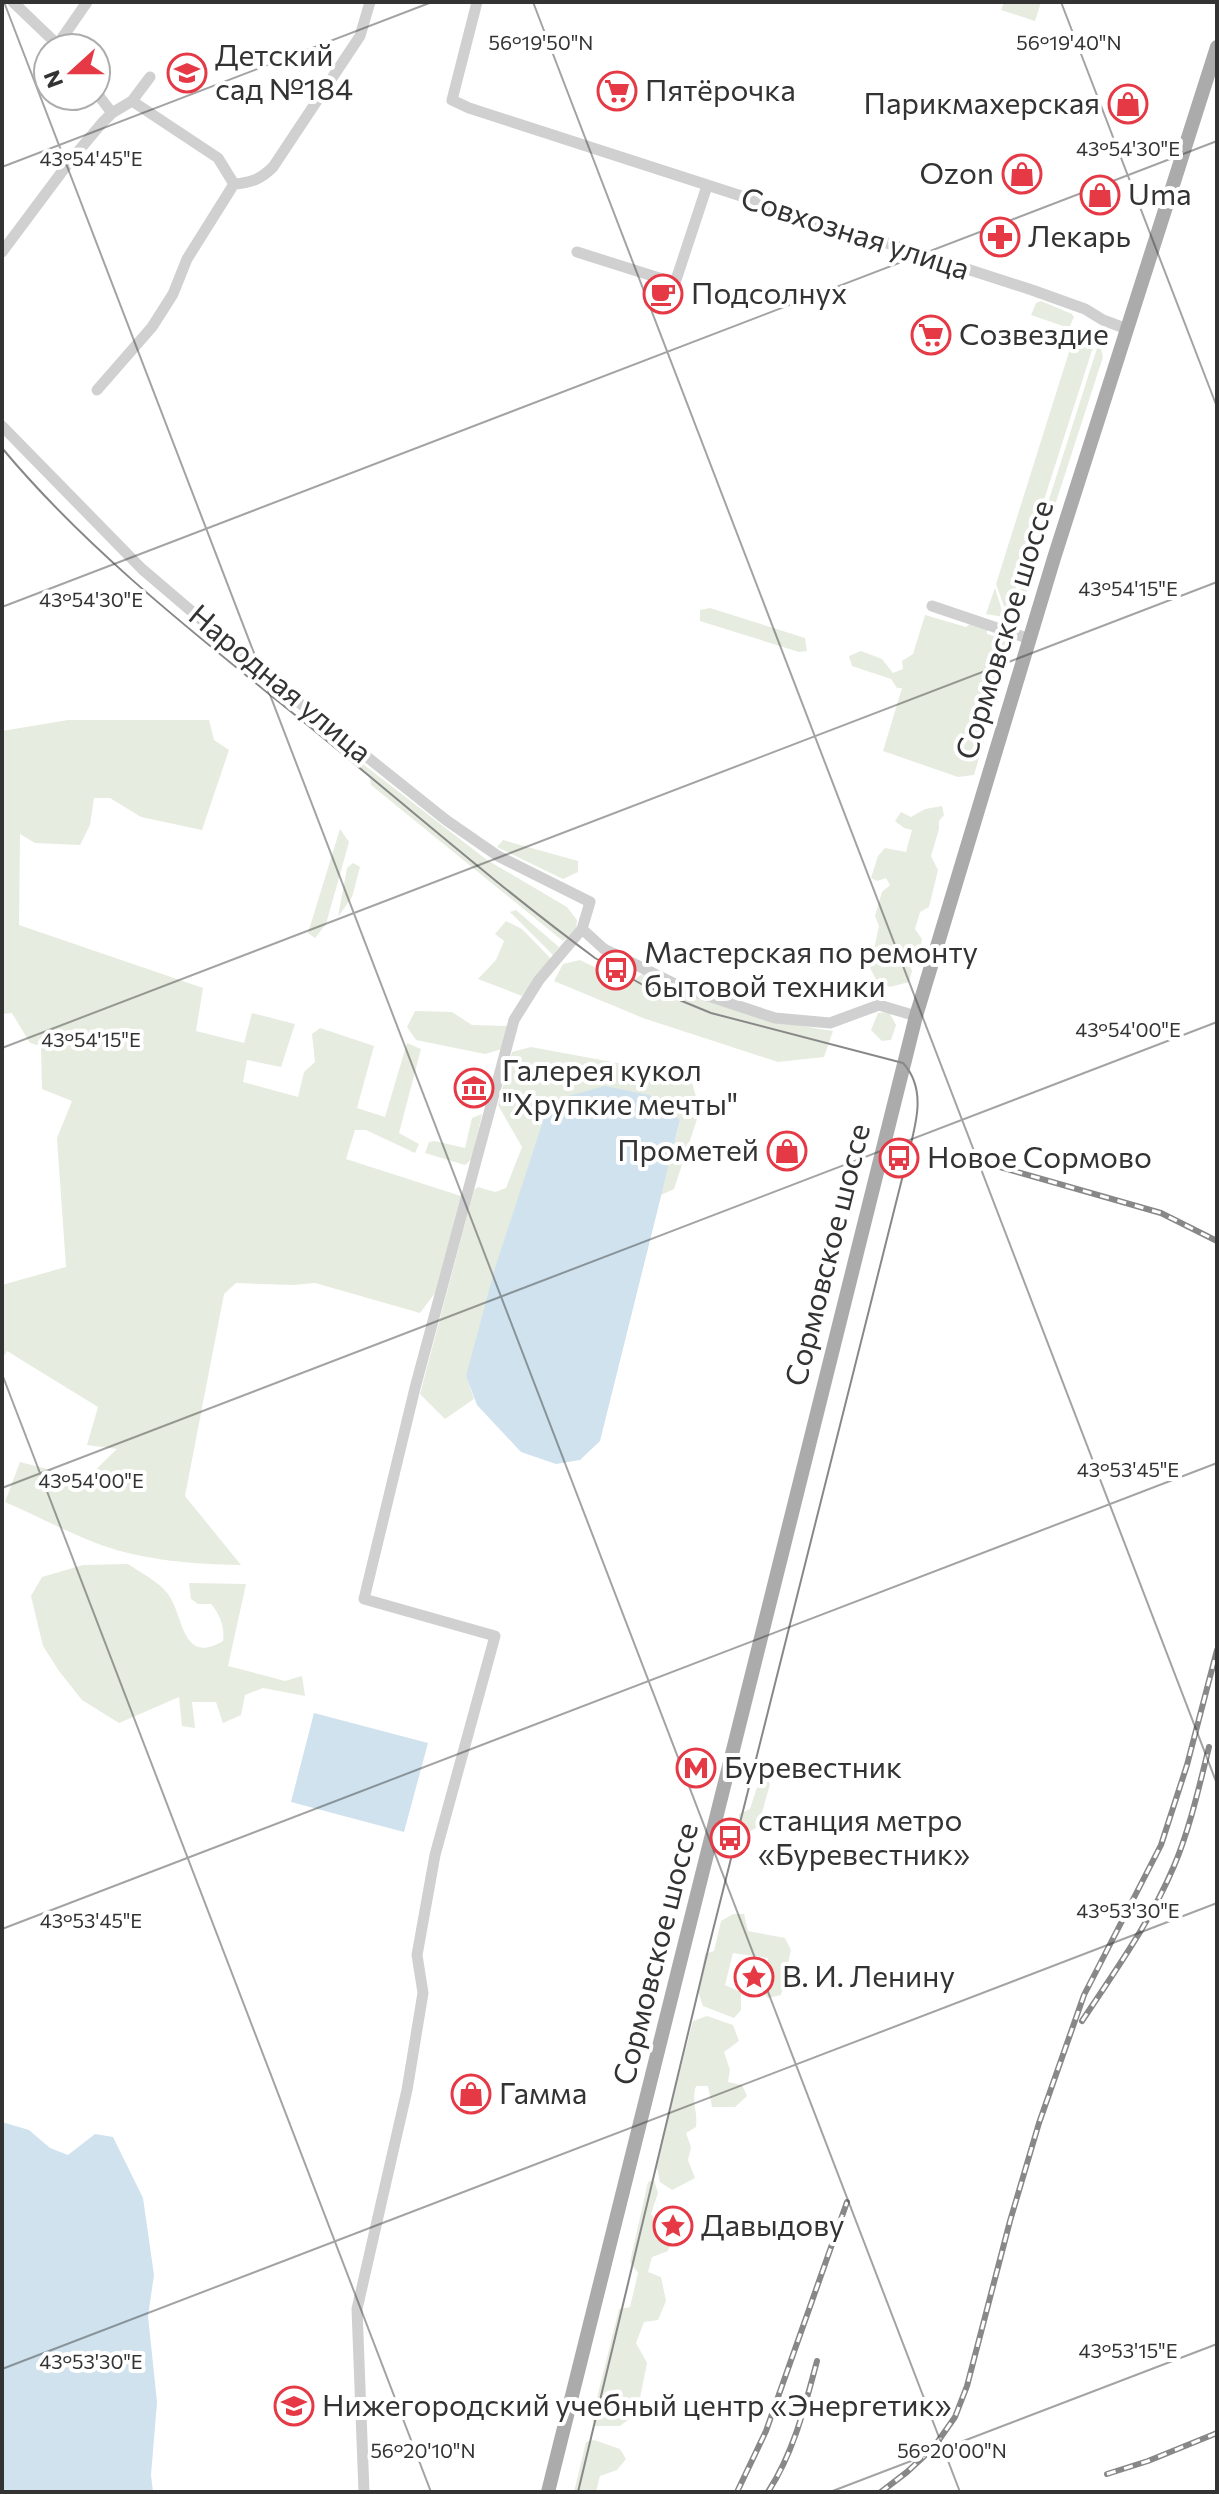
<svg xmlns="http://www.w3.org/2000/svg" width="1219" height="2494" viewBox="0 0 1219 2494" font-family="Commissioner,sans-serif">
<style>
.green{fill:#e6ecdf}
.water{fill:#cfe2ee}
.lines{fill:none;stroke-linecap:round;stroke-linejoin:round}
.minor{stroke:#d0d0d0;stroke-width:11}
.major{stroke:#ababab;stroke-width:14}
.tram{stroke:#888;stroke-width:2}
.rail-casing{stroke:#888;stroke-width:6}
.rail{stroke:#fff;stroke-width:3;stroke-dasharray:9;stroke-linecap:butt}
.ticks{fill:none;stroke:#333;stroke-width:2;stroke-opacity:0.45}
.labels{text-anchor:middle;stroke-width:8;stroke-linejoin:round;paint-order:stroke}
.poi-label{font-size:30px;fill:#333;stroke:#fff;text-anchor:start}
.street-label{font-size:30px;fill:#333;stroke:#fff}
.ticks-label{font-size:20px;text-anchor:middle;fill:#333;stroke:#fff;stroke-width:8;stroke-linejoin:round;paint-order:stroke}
</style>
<rect width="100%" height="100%" fill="#fff"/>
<path class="green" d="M1004,2H1041L1035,21L1001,10Z
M1041,301L1072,314L1074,317L1069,328L1031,315L1036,303Z
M1075,333L1096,338L1007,615L996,584Z
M1099,342L1103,357L1021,610L1012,616Z
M995,588L1004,617L986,614Z
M710,608L805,638L807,651L799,652L700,621V610Z
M925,615L966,627L971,623L987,629V634L1001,638L1010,646L1009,657L974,775L958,777L883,751L902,688H897L891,679L852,666L849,656L861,651L882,659L893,673L903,669L902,661L913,654Z
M68,720H209L214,740L229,750L202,830L141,817L110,798H94L90,825L80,845L35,843L20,834L19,925L203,988L196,1031L244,1043L252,1013L295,1024L281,1067L247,1060L243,1082L298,1097L304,1072L315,1062L312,1034L320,1028L374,1046L357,1108L385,1117L407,1043L421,1049L399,1133L419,1144L415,1153L366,1130H355L346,1159L461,1196L435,1293L420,1313L315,1283L293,1285L236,1283L224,1294L185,1496L241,1565C194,1564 147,1561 101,1545C69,1533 37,1516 5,1502L20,1462L86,1479L117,1449L87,1445L98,1407L7,1351L2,1359V1285L66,1267L57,1138L72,1101L42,1089L41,1046L30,1043L12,1013L2,1014V731Z
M346,751L487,860L567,907L577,920L576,930L563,941L371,785L369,775L344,755Z
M942,806L944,815L939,821V829L931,856L938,870L929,907L920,912L915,929L922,939L919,952L909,963L912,971L909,982L890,987L877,981L870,968L879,926L875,916L882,892L890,885L886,878L877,881L871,878L878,856L885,848L906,852L912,830L904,828L895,821L901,812L911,817L925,809Z
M340,829L349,842L326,924L315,938L308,933Z
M503,840L578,861V872L563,879L497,847Z
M353,863L360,867L352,897L338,917L347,868Z
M516,910L559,947L553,955L510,912Z
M506,921L522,929L552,960L522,996L478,979L496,960L504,941L495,934Z
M580,960L629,984L642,974C705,997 767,1022 833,1031L824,1057L778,1062L643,1018L554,981L563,964Z
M415,1011L452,1012L472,1025L507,1026L502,1049L485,1054L416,1040L407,1027Z
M889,1012L896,1025L891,1040L882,1041L871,1030L878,1013Z
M531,1047L666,1072L692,1083L700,1110L674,1189L661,1195L680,1121L466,1375L474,1399L445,1419L420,1394L474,1190L478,1187L495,1192L506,1188L522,1147L498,1105L512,1052Z
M482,1114L472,1159L465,1165L425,1153L429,1142L435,1141L465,1148L472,1118Z
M128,1564C141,1573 158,1581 168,1594C184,1615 181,1666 223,1641C225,1628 220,1614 211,1604H198L191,1599L189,1583L246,1584L228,1666L285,1681L302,1676L305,1696L263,1688L245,1695L241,1715L223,1723L216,1702H192L195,1728L182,1726L179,1697L119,1723L82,1700L59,1671L43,1646L31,1596L42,1577L83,1565Z
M766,1776L770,1784L758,1827L747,1833L739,1828V1814L750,1809L760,1778Z
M733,1914H744L748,1931L785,1938L791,1950L781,1995L768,1998L757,1986L759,1972L766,1968L768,1958L733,1953L725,1985L741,1992V2010L734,2018L703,2006L698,1991L705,1954L714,1951L721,1921Z
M707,2016L733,2025L739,2041L724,2052L730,2070L728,2082L742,2085L747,2096L735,2107H712L708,2086H696C691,2103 698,2110 696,2127L686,2133L691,2147L688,2160L695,2178L672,2190L660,2182L656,2163L693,2021Z
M654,2180L658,2193L651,2214L656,2220L676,2218L686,2225L684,2239L671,2241L668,2251L652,2257L648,2272L661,2277L666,2301L658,2320L644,2322L636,2343L647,2363L637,2413L620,2426H594L592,2418L619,2309L630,2307L638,2273L630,2262L648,2182Z
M594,2440L620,2449L626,2459L617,2470L600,2476L596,2492H574L586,2442Z"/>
<path class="water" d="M605,1086L649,1095L680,1120L600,1441L580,1460L556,1464L521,1452L477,1405L466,1376L495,1268L545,1115L568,1096Z
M314,1713L428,1743L404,1832L291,1802Z
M2,2122L29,2130L50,2148L68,2155L95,2134L113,2137L143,2198L154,2275L148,2316L157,2402L151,2475L153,2492H2Z"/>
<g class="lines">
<path class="minor" d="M13,2L61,48
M477,2L452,100L469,108L1032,290L1085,309L1103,320L1127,329
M58,44L87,2
M96,92L112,113
M132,101L218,158L234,184
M234,184C251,183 261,179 273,167L360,36L370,2
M2,252L70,161L102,123L112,113L132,101L150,77
M577,252L675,283L707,186
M97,390L152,327L173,294L187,259L234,184
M2,426L142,569L292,697L446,820L498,856L590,902L582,929L539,980L514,1020L415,1388L364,1599L495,1636L435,1855L417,1955L423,1993L407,2090L357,2309L364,2492
M932,606L1030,639
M582,929L604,949L681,987L775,1018L830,1023L879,1005L916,1016"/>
<path class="major" d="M548,2492L916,1016L1054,558L1217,47"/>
<path class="tram" d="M2,448C92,556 208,644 316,732C409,808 499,887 595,958L643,985L711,1013L903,1063C928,1090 915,1127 907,1159L708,1950L578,2492"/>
<defs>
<path id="rail" d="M979,1161L1161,1213L1217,1241
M1082,2021C1115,1971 1151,1921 1174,1866C1190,1828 1199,1787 1209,1747
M1107,2474L1148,2461L1217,2433
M737,2492L766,2431L847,2202
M768,2492C794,2452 805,2406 817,2361
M881,2492L907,2472L934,2447L955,2417L967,2386L1010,2221L1039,2123L1084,1995L1161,1845L1187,1765L1217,1650"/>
</defs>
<use href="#rail" class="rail-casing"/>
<use href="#rail" class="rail"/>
</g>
<path class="ticks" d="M4,2L960,2492M533,2L1217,1784M1061,2L1217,407M2,167L432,2M2,607L1217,141M2,1048L1217,582M2,1374L431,2492M2,1488L1217,1022M2,1929L1217,1463M2,2369L1217,1903M830,2492L1217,2344"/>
<defs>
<symbol id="school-ring" viewBox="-11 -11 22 22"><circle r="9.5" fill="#fff" stroke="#e63946" stroke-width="1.5"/><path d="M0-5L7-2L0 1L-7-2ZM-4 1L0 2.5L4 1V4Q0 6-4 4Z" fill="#e63946"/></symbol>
<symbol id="supermarket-ring" viewBox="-11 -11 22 22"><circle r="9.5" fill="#fff" stroke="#e63946" stroke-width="1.5"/><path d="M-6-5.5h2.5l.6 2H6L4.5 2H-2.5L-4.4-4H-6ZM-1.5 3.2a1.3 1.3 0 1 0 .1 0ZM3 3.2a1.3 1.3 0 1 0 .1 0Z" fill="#e63946"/></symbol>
<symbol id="shop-ring" viewBox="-11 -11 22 22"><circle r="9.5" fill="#fff" stroke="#e63946" stroke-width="1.5"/><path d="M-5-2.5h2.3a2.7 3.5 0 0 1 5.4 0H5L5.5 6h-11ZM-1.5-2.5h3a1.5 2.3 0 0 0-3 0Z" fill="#e63946"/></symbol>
<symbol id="pharmacy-ring" viewBox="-11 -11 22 22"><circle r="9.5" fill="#fff" stroke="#e63946" stroke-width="1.5"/><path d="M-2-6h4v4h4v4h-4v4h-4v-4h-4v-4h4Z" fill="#e63946"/></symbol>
<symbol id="cafe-ring" viewBox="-11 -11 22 22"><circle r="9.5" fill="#fff" stroke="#e63946" stroke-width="1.5"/><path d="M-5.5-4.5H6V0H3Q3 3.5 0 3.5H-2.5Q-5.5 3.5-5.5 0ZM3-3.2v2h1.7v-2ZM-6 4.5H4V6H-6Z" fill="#e63946"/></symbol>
<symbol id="bus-ring" viewBox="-11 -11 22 22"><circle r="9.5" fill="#fff" stroke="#e63946" stroke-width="1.5"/><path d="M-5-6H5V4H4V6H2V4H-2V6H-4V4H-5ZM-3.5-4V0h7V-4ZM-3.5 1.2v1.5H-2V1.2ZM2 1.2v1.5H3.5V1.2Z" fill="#e63946"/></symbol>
<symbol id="museum-ring" viewBox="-11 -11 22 22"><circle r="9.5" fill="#fff" stroke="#e63946" stroke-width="1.5"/><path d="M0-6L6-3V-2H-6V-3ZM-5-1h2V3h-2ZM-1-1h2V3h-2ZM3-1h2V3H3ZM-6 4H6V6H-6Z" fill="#e63946"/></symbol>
<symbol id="metro-ring" viewBox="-11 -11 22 22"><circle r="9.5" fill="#fff" stroke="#e63946" stroke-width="1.5"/><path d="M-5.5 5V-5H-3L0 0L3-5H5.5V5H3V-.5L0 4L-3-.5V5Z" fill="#e63946"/></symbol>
<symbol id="sight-ring" viewBox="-11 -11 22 22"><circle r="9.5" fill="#fff" stroke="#e63946" stroke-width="1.5"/><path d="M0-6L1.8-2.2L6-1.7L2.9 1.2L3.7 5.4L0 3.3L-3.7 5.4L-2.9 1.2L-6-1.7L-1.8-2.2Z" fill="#e63946"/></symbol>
<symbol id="university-ring" viewBox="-11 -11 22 22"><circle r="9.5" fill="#fff" stroke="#e63946" stroke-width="1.5"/><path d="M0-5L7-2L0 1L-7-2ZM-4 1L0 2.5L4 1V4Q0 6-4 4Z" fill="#e63946"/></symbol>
</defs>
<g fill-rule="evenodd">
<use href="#school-ring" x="165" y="51" width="44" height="44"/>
<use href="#supermarket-ring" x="595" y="69" width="44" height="44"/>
<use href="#shop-ring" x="1106" y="82" width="44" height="44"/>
<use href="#shop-ring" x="1000" y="152" width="44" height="44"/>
<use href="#shop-ring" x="1078" y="173" width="44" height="44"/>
<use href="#pharmacy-ring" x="978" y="215" width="44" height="44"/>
<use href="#cafe-ring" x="641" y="272" width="44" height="44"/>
<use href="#supermarket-ring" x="909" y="313" width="44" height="44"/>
<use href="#bus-ring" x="594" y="948" width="44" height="44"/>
<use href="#museum-ring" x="452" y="1066" width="44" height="44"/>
<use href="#shop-ring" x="765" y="1129" width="44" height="44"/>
<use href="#bus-ring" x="877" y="1136" width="44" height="44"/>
<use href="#metro-ring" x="674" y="1746" width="44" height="44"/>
<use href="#bus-ring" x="708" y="1816" width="44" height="44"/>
<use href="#sight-ring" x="732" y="1955" width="44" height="44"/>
<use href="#shop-ring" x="449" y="2072" width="44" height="44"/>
<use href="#sight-ring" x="651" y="2204" width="44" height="44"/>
<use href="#university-ring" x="272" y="2384" width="44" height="44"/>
</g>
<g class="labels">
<g class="poi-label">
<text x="215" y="66">Детский<tspan x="215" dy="34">сад №184</tspan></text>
<text x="645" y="101">Пятёрочка</text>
<text x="1100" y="114" text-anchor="end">Парикмахерская</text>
<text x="994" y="184" text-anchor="end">Ozon</text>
<text x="1128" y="205">Uma</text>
<text x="1028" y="247">Лекарь</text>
<text x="691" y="304">Подсолнух</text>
<text x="959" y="345">Созвездие</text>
<text x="644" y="963">Мастерская по ремонту<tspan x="644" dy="34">бытовой техники</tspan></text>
<text x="502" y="1081">Галерея кукол<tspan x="502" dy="34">"Хрупкие мечты"</tspan></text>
<text x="759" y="1161" text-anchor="end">Прометей</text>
<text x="927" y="1168">Новое Сормово</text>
<text x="724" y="1778">Буревестник</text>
<text x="758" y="1831">станция метро<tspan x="758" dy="34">«Буревестник»</tspan></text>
<text x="782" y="1987">В. И. Ленину</text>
<text x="499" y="2104">Гамма</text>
<text x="701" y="2236">Давыдову</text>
<text x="322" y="2416">Нижегородский учебный центр «Энергетик»</text>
</g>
<g class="street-label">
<text transform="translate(855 234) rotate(18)" y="10">Совхозная улица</text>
<text transform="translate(1005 630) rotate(-73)" y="10">Сормовское шоссе</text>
<text transform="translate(280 684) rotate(40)" y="10">Народная улица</text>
<text transform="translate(828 1255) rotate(-76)" y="10">Сормовское шоссе</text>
<text transform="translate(656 1954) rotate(-76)" y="10">Сормовское шоссе</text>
</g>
</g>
<g class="ticks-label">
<text x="541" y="50">56°19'50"N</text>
<text x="1069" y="50">56°19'40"N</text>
<text x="1128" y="156">43°54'30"E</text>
<text x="91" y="166">43°54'45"E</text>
<text x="1128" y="596">43°54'15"E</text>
<text x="91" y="607">43°54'30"E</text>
<text x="1128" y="1037">43°54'00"E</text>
<text x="91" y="1047">43°54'15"E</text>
<text x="1128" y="1477">43°53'45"E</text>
<text x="91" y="1488">43°54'00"E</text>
<text x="1128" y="1918">43°53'30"E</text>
<text x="91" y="1928">43°53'45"E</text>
<text x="1128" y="2358">43°53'15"E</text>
<text x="91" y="2369">43°53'30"E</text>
<text x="423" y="2458">56°20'10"N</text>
<text x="952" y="2458">56°20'00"N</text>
</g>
<rect width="1219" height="2494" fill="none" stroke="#333333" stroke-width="8"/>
<g transform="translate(72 72) rotate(249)"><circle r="38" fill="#ffffff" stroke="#adadad" stroke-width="2"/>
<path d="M0-6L14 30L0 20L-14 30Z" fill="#e63946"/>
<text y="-12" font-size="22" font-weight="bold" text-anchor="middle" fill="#333333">N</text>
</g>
</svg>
